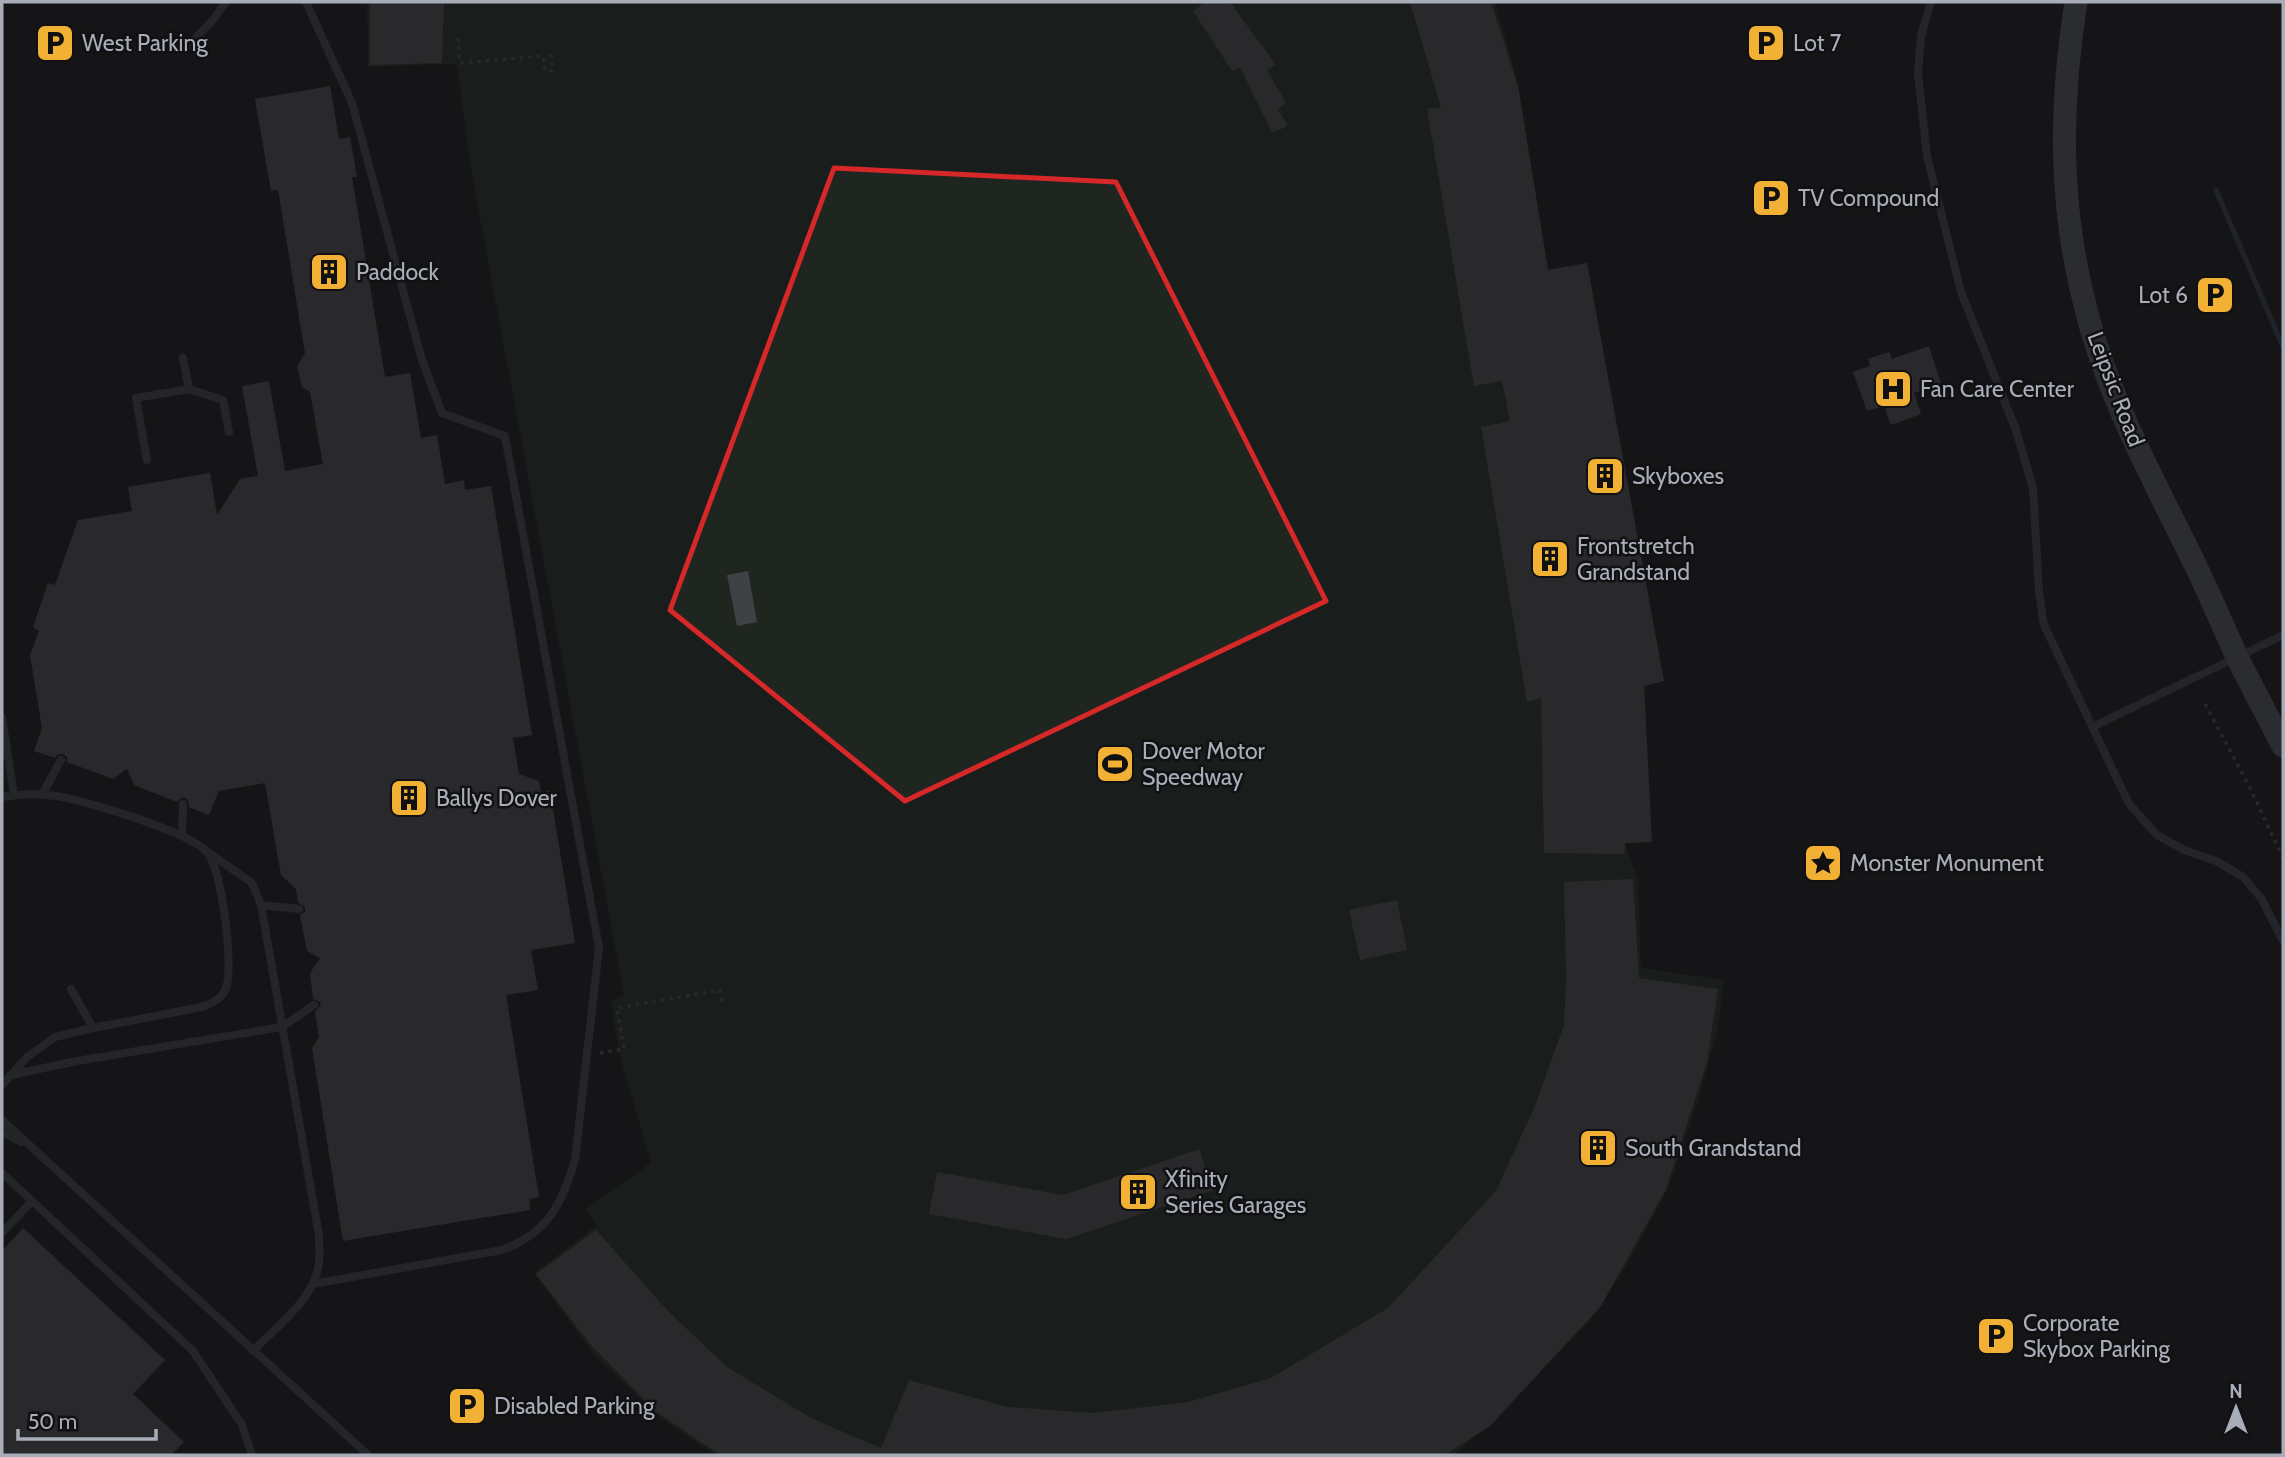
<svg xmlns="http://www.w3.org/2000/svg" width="2285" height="1457" viewBox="0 0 2285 1457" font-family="Cabin,sans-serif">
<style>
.green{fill:#1e261f}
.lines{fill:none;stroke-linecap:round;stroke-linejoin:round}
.stream{stroke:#2c353c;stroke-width:5}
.building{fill:#404145}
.path{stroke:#3d3f44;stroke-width:3.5;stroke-dasharray:3.5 5;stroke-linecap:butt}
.lane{stroke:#37383d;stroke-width:8}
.secondary{stroke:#45474d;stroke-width:23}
.marked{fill:none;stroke:#d62828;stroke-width:5;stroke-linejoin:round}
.labels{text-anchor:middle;stroke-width:5;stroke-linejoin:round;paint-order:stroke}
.poi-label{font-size:23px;fill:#a8adb8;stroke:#111113;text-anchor:start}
.street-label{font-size:23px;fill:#a8adb8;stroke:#111113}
</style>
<rect width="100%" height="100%" fill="#161618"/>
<path class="green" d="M367,2H1495L1518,83L1548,270L1587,263L1664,681L1644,686L1652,842L1625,844L1638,879L1641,968L1724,980L1717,1031L1700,1095L1668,1189L1625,1268L1590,1321L1457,1453L1453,1455H715L663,1420L597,1358L534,1273L596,1226L586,1209L651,1163L620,1057L611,1001L624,995L469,158L457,65L442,64L368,67Z"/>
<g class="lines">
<path class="stream" d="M2216,190L2283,347"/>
</g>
<path class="building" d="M370,2H444L442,63L370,65Z
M1206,2H1230L1276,65L1267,70L1286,103L1278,109L1288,126L1272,133L1240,67L1232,71L1193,11Z
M1410,2H1491L1518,87L1548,270L1587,263L1664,681L1644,686L1652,842L1625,843V854L1544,853L1541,698L1527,702L1481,427L1510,421L1502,381L1474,386L1427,109L1441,107Z
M330,86L339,139L350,137L357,177H352L385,377L410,373L421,438L437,435L445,484L464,480L465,490L491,486L532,735L513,738L519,774L539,781L541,792L550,791L575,943L531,950L538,990L506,995L539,1197L529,1199L530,1210L343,1241L312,1048L319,1037L315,1012L321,1005L319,1001L313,999L310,973L320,958L307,951L300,915L305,912V907L298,902L296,889L281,875L265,783L219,791L209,815L189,807V802L186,798H181L177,802L134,785L127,769L113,779L67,762V757L63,754H58L55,758L34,751L42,728L30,655L39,631L33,627L48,583L55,585L78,520L132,511L128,487L210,473L217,515L240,479L258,476L242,386L269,381L285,471L323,464L310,392L302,387L297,366L305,353L278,190L271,191L255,99Z
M1929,346L1941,384L1914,393L1921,414L1891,425L1884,406L1867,411L1853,372L1870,366L1868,359L1889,352L1892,359Z
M748,571L757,622L737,626L727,575Z
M1633,879L1639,978L1718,989L1707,1062L1666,1189L1601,1306L1490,1426L1445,1455H720L655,1411L590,1344L536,1274L596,1230L668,1311L727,1367L811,1418L881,1448L909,1380L1008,1407L1093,1413L1188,1402L1271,1378L1388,1308L1496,1191L1535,1106L1564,1025L1566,978L1564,882Z
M1397,900L1407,950L1360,960L1349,910Z
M1199,1149L1213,1190L1066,1239L929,1214L937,1172L1063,1195Z
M23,1228L165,1360L133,1394L184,1442L171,1455H2V1251Z"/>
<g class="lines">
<path class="path" d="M458,38L460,63L543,56L545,71H552L551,54
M2205,704L2250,788L2283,858
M600,1053L624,1049L617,1008L720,990L723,1005"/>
<path class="lane" d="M306,2L352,103L422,360L442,413L505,436L599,948L575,1160C561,1205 549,1232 502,1250L313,1284
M1931,2L1921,36L1918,73L1927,156L1961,292L2016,430L2033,488L2039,592L2044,625L2129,804L2157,835L2184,850L2216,861L2243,877L2261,898L2283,941
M189,45L212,21L226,2
M189,389L223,400L229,432
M147,460L136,398L189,389L183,358
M2,717L14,795
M2092,727L2283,635
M42,795L61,760
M2,797C19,794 37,793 55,796C82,799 193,833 208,853C222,871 234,967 226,988C222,999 212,1003 202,1007L93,1028L55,1037L27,1057L2,1085
M182,836L183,804
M208,852L252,883L261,905L319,1235C319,1244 320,1254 319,1263C315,1299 276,1327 253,1351
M261,905L299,909
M71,989L93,1028
M11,1075L77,1061L282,1027L314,1005
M2,1120L368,1455
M2,1132L21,1142
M2,1173L193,1351L242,1425L252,1455
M2,1233L32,1201"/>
<path class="secondary" d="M2076,2C2059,110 2059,211 2088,317C2110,400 2153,479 2191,556C2207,589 2222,623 2237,657C2252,687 2268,717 2283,746"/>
</g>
<path d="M0 0H2285V1457H0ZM834,168L1116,182L1326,601L905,801L670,610Z" fill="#161618" fill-opacity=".55" fill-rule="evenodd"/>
<path class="marked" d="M834,168L1116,182L1326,601L905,801L670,610Z"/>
<defs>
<symbol id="parking-square" viewBox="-11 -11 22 22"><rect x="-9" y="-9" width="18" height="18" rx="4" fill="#f2b134" stroke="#111113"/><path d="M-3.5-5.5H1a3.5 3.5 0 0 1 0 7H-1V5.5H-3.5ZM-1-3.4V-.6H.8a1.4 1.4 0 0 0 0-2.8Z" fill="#111"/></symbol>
<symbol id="building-square" viewBox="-11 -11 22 22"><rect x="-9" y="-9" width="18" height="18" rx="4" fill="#f2b134" stroke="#111113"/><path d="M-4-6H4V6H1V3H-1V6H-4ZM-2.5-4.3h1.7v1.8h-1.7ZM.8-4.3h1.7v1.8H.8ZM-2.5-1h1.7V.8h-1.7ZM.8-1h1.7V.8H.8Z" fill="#111"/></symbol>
<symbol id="hospital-square" viewBox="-11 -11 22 22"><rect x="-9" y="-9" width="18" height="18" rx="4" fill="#f2b134" stroke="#111113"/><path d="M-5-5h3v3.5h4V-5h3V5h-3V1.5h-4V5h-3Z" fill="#111"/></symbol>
<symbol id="stadium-square" viewBox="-11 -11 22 22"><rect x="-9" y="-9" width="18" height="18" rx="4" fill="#f2b134" stroke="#111113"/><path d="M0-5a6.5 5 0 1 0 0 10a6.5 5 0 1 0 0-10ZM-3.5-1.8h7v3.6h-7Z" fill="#111"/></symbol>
<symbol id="sight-square" viewBox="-11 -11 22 22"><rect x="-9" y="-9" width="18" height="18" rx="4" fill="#f2b134" stroke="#111113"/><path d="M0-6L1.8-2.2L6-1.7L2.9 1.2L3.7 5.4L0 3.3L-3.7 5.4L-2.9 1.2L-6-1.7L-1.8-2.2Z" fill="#111"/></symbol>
</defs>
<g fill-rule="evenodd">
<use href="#parking-square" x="33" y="21" width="44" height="44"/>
<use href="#parking-square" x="1744" y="21" width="44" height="44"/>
<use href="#parking-square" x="1749" y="176" width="44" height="44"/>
<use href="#building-square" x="307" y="250" width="44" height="44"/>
<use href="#parking-square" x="2193" y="273" width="44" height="44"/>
<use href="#hospital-square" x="1871" y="367" width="44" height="44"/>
<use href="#building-square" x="1583" y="454" width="44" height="44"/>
<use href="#building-square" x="1528" y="537" width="44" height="44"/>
<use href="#stadium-square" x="1093" y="742" width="44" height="44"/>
<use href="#building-square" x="387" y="776" width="44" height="44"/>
<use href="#sight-square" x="1801" y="841" width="44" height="44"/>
<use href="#building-square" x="1576" y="1126" width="44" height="44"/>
<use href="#building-square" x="1116" y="1170" width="44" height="44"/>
<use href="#parking-square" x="1974" y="1314" width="44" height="44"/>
<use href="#parking-square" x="445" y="1384" width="44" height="44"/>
</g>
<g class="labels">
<g class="poi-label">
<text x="82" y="51">West Parking</text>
<text x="1793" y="51">Lot 7</text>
<text x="1798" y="206">TV Compound</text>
<text x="356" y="280">Paddock</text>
<text x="2188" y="303" text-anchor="end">Lot 6</text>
<text x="1920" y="397">Fan Care Center</text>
<text x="1632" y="484">Skyboxes</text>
<text x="1577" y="554">Frontstretch<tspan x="1577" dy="26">Grandstand</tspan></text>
<text x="1142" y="759">Dover Motor<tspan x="1142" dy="26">Speedway</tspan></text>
<text x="436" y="806">Ballys Dover</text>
<text x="1850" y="871">Monster Monument</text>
<text x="1625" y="1156">South Grandstand</text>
<text x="1165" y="1187">Xfinity<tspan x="1165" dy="26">Series Garages</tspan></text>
<text x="2023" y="1331">Corporate<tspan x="2023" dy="26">Skybox Parking</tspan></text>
<text x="494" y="1414">Disabled Parking</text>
</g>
<g class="street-label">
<text transform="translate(2116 389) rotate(69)" y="8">Leipsic Road</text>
</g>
</g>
<rect width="2285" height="1457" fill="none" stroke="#a8adb8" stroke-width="7"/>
<g transform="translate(2236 1408)" stroke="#111113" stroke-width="5" paint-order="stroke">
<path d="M0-5L12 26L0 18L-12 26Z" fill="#a8adb8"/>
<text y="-10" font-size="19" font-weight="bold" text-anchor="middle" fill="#a8adb8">N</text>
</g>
<path d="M18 1429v10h138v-10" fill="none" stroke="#a8adb8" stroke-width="3.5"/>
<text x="28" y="1429" font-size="21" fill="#a8adb8" stroke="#111113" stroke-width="5" paint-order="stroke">50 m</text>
</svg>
